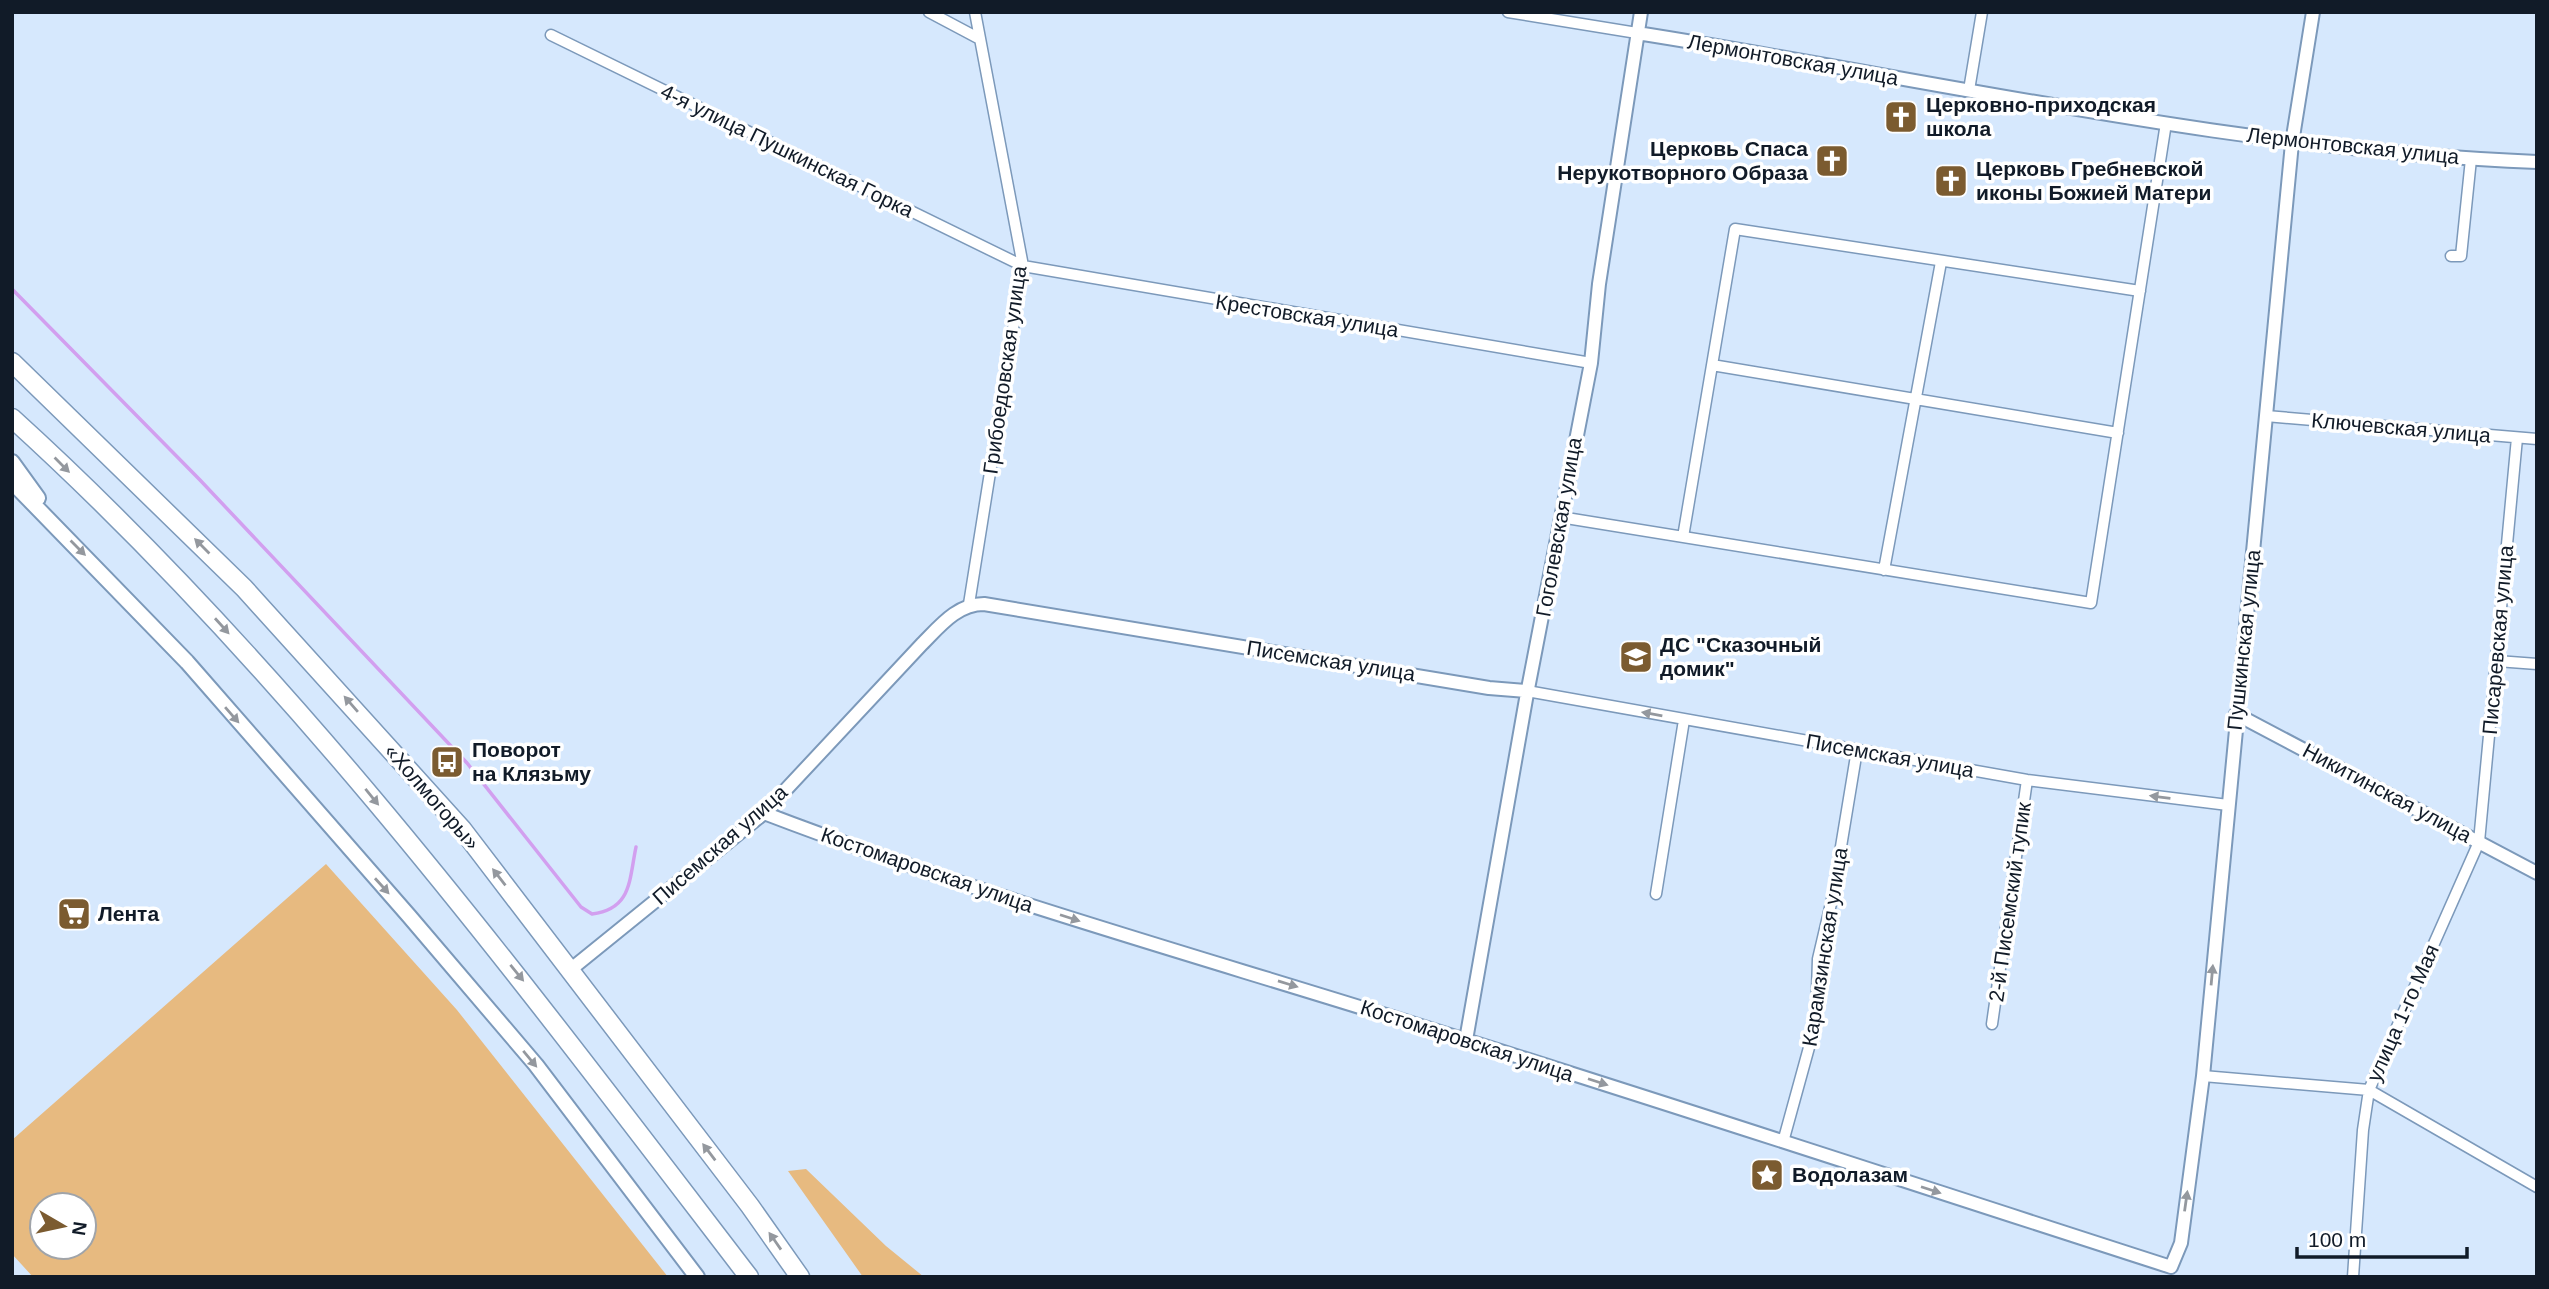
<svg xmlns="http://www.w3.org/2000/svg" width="2549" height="1289" viewBox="0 0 2549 1289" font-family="Arial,sans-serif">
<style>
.green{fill:#e7ba80;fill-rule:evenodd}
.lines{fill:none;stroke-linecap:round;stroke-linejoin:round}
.stream{stroke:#d29fef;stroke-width:3.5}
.minor-casing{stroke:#7c99ba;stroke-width:13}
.tertiary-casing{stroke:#7c99ba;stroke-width:16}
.secondary-casing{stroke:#7c99ba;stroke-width:18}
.trunk-casing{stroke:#7c99ba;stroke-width:21}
.minor{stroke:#fff;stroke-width:10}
.tertiary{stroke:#fff;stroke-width:12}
.secondary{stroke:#fff;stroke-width:14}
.trunk{stroke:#fff;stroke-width:18}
.oneway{fill:#94989e}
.labels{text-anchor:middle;stroke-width:7;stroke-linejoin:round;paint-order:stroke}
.street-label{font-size:21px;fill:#111b28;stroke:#fff}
.poi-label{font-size:21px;font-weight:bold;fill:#111b28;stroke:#fff;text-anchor:start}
</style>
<rect width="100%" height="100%" fill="#d6e8fd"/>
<path class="green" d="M326,864L457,1010L668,1277H33L12,1254V1140ZM42,1205H84V1247H42Z
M806,1169L886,1246L924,1277H863L788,1171Z"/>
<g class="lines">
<path class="stream" d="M12,289L200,480L467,763L581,907L592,914C632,909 629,880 636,847"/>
<defs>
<path id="minor" d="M929,12L978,38
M1508,12L1637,33
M551,35L1023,266L1591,363
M1969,90L1982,12
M2451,256H2461L2471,159
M1712,365L2118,433
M2266,416L2537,439
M1560,517L2091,603L2166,123
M1683,537L1735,229L2140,291
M1884,570L1941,262
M969,604L1023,266L975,12
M2497,661L2537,664
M1527,691L2027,780L2228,805
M1656,894L1684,720
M1992,1024L2027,780
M2203,1076L2369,1090L2537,1187
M1783,1142L1816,1022L1818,959L1833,895L1857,750
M2353,1277L2363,1130L2369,1090L2479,842L2517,438"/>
<path id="tertiary" d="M1637,33C1936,80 2233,150 2537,162
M2236,714L2537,873
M764,813C965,890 1173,949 1379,1013C1644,1095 1907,1182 2171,1267L2181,1243L2203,1076L2292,143L2313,12
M570,970L764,813L922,644C940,626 957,604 984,604L1489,688L1527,691
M1466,1040L1526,699L1591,363L1599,284L1641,12"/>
<path id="secondary" d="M12,462L38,498
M12,482L187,662L409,916L536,1065L697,1277"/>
<path id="trunk" d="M12,362L244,588L462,829L750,1206L800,1277
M12,418C293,673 519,977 749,1277"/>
</defs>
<use href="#minor" class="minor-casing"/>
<use href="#tertiary" class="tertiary-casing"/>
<use href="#secondary" class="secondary-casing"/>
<use href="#trunk" class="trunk-casing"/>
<use href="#minor" class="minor"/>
<use href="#tertiary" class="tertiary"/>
<use href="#secondary" class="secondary"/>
<use href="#trunk" class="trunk"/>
</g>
<defs><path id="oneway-solid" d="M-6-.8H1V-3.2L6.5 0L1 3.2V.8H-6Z" transform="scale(1.75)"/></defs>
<g class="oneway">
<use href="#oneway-solid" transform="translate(62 465) rotate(45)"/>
<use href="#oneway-solid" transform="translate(202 546) rotate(-135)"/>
<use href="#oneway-solid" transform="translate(78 548) rotate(45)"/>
<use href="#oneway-solid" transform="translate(222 626) rotate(48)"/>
<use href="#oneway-solid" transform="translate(351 704) rotate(-131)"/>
<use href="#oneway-solid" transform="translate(1652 714) rotate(-170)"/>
<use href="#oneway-solid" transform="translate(232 715) rotate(49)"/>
<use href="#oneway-solid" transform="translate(372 797) rotate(51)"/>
<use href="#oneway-solid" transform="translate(2160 797) rotate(-173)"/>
<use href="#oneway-solid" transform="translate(499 877) rotate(-128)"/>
<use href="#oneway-solid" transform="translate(382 886) rotate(48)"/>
<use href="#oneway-solid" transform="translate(1070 918) rotate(18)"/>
<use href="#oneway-solid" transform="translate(517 973) rotate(51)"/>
<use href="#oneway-solid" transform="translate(2212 975) rotate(-85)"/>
<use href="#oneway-solid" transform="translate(1288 984) rotate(17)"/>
<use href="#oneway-solid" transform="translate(530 1059) rotate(50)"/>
<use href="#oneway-solid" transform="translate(1598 1082) rotate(18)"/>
<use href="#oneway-solid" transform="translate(709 1152) rotate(-127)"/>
<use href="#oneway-solid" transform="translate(1931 1190) rotate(18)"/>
<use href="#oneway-solid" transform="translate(2186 1201) rotate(-82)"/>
<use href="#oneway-solid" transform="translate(775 1241) rotate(-125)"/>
</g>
<defs>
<symbol id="church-square" viewBox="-11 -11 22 22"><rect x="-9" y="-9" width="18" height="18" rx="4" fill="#7b5b30" stroke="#fff"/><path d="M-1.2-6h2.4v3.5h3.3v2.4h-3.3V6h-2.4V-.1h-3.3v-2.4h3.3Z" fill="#fff"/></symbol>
<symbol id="school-square" viewBox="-11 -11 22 22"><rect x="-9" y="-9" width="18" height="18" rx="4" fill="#7b5b30" stroke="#fff"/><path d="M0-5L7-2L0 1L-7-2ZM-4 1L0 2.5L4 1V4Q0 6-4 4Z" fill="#fff"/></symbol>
<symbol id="bus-square" viewBox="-11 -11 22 22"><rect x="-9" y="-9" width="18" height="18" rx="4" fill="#7b5b30" stroke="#fff"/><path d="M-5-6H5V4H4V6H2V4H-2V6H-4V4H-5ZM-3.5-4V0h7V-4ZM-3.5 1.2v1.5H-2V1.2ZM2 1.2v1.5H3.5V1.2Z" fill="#fff"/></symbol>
<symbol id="supermarket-square" viewBox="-11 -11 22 22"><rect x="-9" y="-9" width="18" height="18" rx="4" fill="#7b5b30" stroke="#fff"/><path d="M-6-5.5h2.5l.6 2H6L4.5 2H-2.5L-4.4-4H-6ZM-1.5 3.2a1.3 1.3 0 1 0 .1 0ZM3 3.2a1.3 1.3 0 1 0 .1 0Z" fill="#fff"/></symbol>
<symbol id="sight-square" viewBox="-11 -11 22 22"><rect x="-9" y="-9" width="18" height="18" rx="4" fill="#7b5b30" stroke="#fff"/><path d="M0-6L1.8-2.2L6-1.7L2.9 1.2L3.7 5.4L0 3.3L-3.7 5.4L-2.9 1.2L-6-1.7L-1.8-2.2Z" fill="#fff"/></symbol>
</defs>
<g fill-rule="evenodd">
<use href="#church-square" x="1882" y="98" width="38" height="38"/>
<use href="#church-square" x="1813" y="142" width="38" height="38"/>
<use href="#church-square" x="1932" y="162" width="38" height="38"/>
<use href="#school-square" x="1617" y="638" width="38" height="38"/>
<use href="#bus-square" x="428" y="743" width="38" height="38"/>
<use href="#supermarket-square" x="55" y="895" width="38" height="38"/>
<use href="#sight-square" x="1748" y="1156" width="38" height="38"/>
</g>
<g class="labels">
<g class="street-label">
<text transform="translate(1793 60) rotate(10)" y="7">Лермонтовская улица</text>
<text transform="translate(2353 146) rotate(6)" y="7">Лермонтовская улица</text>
<text transform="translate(787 151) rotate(26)" y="7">4-я улица Пушкинская Горка</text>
<text transform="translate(1307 316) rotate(9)" y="7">Крестовская улица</text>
<text transform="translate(1005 370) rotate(-82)" y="7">Грибоедовская улица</text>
<text transform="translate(2401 428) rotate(5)" y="7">Ключевская улица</text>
<text transform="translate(1559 527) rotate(-80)" y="7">Гоголевская улица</text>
<text transform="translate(2244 640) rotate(-84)" y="7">Пушкинская улица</text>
<text transform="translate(2498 640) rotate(-85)" y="7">Писаревская улица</text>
<text transform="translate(1331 661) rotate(9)" y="7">Писемская улица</text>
<text transform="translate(1890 756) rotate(10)" y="7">Писемская улица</text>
<text transform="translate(2387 793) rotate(28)" y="7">Никитинская улица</text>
<text transform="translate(432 797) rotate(49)" y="7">«Холмогоры»</text>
<text transform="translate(720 845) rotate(-41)" y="7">Писемская улица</text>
<text transform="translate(927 870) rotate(19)" y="7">Костомаровская улица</text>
<text transform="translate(2010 902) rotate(-82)" y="7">2-й Писемский тупик</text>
<text transform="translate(1825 947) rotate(-81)" y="7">Карамзинская улица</text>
<text transform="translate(2403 1013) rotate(-66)" y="7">улица 1-го Мая</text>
<text transform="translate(1467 1041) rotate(18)" y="7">Костомаровская улица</text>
</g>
<g class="poi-label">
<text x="1926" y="112">Церковно-приходская<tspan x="1926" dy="24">школа</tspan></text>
<text x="1808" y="156" text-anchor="end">Церковь Спаса<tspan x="1808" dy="24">Нерукотворного Образа</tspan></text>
<text x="1976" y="176">Церковь Гребневской<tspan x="1976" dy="24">иконы Божией Матери</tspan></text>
<text x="1660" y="652">ДС "Сказочный<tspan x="1660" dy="24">домик"</tspan></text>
<text x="472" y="757">Поворот<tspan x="472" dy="24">на Клязьму</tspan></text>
<text x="98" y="921">Лента</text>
<text x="1792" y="1182">Водолазам</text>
</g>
</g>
<rect width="2549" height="1289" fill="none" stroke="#111b28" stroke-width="28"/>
<g transform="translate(63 1226) rotate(99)"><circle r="33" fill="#ffffff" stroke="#a0a4a9" stroke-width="2"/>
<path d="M0-5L12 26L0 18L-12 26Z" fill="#7b5b30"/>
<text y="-10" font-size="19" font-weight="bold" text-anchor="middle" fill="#111b28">N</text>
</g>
<path d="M2297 1247v10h170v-10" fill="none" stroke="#111b28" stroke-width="3.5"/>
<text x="2308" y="1247" font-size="21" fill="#111b28" stroke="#ffffff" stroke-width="5" paint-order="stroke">100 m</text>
</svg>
